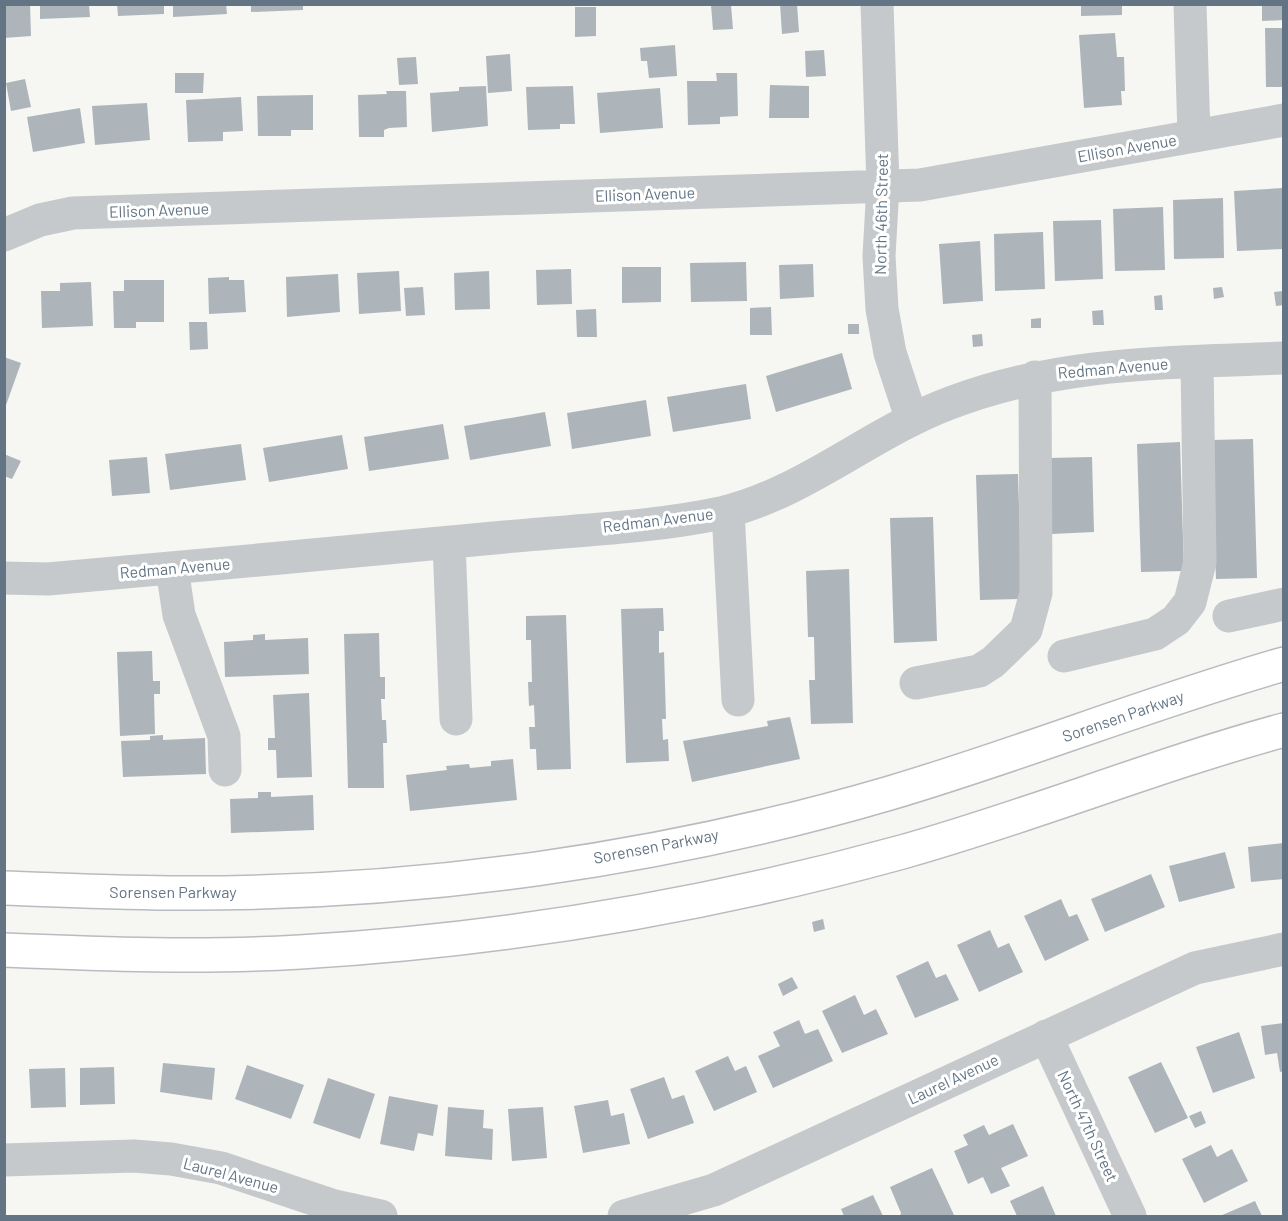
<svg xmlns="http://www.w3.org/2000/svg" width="1288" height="1221" viewBox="0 0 1288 1221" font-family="Barlow,sans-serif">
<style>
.building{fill:#adb5bb}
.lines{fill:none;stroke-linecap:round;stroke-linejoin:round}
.major-casing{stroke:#b8bcc0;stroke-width:36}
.minor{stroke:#c5c9cc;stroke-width:33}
.major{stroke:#fff;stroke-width:33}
.labels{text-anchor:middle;stroke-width:6;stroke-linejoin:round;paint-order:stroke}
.street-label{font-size:16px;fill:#637585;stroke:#fff}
</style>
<rect width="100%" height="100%" fill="#f6f6f2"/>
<path class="building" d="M4,4H30L31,36L4,38Z
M40,4H89L90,17L40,19Z
M117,4H164V14L118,16Z
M173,4H226L227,14L173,17Z
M251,4H303V10L251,12Z
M780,4H797L799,32L782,34Z
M1081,4H1122V15L1081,16Z
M1262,4H1284V20L1262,21Z
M711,5H731L733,29L713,30Z
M575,7H596V36L575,37Z
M1265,28H1284V87H1266Z
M1115,33L1117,57H1124L1125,91H1121L1122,105L1084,108L1079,35Z
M675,45L677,76L649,78L647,61H641L640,48Z
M824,50L826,76L806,77L805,51Z
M510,54L512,91L488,93L486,56Z
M416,57L418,84L399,85L397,58Z
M175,73H204L203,93H175Z
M716,73H737L738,116L720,117V124L688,125L687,81H717Z
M25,79L31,107L11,111L6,83Z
M770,85L809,86V118H769Z
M486,86L488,126L432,132L430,93L459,91V87Z
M573,86L575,124H560V129L528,130L526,87Z
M660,88L663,128L600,133L597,93Z
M386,91H406L407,127L389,128L384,130V137H359L358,95L387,94Z
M313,95V130H291V136H258L257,96Z
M241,97L243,131L223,132V141L188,142L186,100Z
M147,103L150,140L95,145L92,106Z
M80,108L85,143L33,152L27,117Z
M1282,188L1284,249L1237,251L1234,191Z
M1223,198L1224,258L1174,259L1173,200Z
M1163,207L1165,270L1115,271L1113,209Z
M1101,220L1103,279L1055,281L1053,221Z
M1043,232L1045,289L995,291L994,234Z
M980,241L983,301L943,304L939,244Z
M746,262L747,301L691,302L690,263Z
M813,264L814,297L780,299L779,265Z
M622,267H661V302L622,303Z
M571,269L572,304L537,305L536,270Z
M399,271L401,311L359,314L357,273Z
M489,271L490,309L455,310L454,273Z
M338,274L340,312L287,317L286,277Z
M229,277V280H244L246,312L209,314L208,278Z
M124,280H164V322H136V328H114L113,291H124Z
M91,282L93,326L42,328L41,291H60V283Z
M423,287L425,315L406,316L404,288Z
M1222,287L1224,297L1214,299L1213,288Z
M1283,291L1284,305L1276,306L1274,292Z
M1162,295L1163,310H1155L1154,296Z
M771,307L772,335H750V308Z
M596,309L597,337H577L576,310Z
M1103,310L1104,325H1093L1092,311Z
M1041,318V328H1031V319Z
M189,322H207L208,349L190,350Z
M848,324H859V334H848Z
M982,334L983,346L973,347L972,335Z
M842,353L852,389L776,412L766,376Z
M4,357L21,363L5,408H4Z
M746,384L751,419L673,432L667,397Z
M646,400L651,436L572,449L567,413Z
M545,412L551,446L470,460L464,426Z
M443,424L449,459L369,471L364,437Z
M342,435L348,469L269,482L263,448Z
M1253,439L1257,578L1216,579L1211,440Z
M1180,442L1184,571L1141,572L1137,444Z
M241,444L246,480L170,490L165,454Z
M4,454L21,461L12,479L4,476Z
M147,457L150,493L112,496L109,460Z
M1092,457L1094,532L1052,534L1049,458Z
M1018,474L1022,599L980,600L976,475Z
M933,517L937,641L894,643L890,518Z
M849,569L853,723L811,724L809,680H815L814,637H808L806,571Z
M663,608L664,631H659V653L664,652L666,719H662L663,740L668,739L669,761L626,763L621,609Z
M566,615L571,769L537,770L536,749H530L529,727H535L534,705L529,706L528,682H532L531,640H526V616Z
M379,633L380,677H385V699H381L382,720H386L387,743H383L384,788H348L344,634Z
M265,634V640L308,638L309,674L225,677L224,642L253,640V635Z
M152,651L153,681H160V694H154L155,734L120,736L117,652Z
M309,693L312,777L277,778L276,750H268V738H275L273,695Z
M790,717L800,759L692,782L683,741L768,726L767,721Z
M163,735V740L205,738L206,774L123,777L121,741L150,740V736Z
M513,759L517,800L410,811L406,775L447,770L446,766L469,764L470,768L491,766V761Z
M258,792H271V797L313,795L314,830L231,833L230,799L258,798Z
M1284,843V879L1251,882L1248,847Z
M1225,852L1235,888L1179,902L1169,866Z
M1151,874L1165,907L1105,932L1091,899Z
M1061,899L1069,917L1077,914L1089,940L1045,961L1024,916Z
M823,919L825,929L814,932L812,922Z
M990,930L998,948L1009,943L1023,972L979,992L957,945Z
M928,961L936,978L946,974L959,1000L915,1018L896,976Z
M792,977L798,988L783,996L778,984Z
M855,995L864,1015L876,1009L888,1034L842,1053L822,1011Z
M799,1020L805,1034L818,1029L833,1061L773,1088L758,1056L780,1046L773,1032Z
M1284,1023V1071L1280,1072L1277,1053L1265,1055L1261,1026Z
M1239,1032L1255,1078L1213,1093L1196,1047Z
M728,1056L735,1071L746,1066L757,1092L714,1111L695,1071Z
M1161,1062L1188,1118L1155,1133L1128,1077Z
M163,1063L215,1068L212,1100L160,1092Z
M247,1065L304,1085L291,1119L235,1099Z
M114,1067L115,1104L80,1105V1068Z
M65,1068L66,1107L31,1108L29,1069Z
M664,1077L672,1099L684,1095L694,1123L648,1139L630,1089Z
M328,1078L375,1094L360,1139L313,1123Z
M389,1096L438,1105L433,1136L418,1133L414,1151L380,1144Z
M608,1100L611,1116L624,1113L630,1144L583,1153L574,1106Z
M448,1107L484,1110L483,1128L493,1129L492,1160L445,1156Z
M543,1107L547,1158L512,1161L508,1109Z
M1201,1111L1206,1123L1195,1128L1189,1116Z
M1013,1124L1028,1156L1001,1168L1010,1186L991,1194L983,1177L968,1184L954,1151L968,1145L963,1135L984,1125L989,1135Z
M1211,1145L1217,1157L1232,1149L1248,1181L1204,1203L1182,1159Z
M932,1168L954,1215L900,1216L901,1213L890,1187Z
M1043,1186L1056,1216H1017L1010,1201Z
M873,1195L883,1216H844L841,1209Z
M1255,1201L1262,1216H1220Z"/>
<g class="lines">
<defs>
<path id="major" d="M4,888C64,890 123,893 182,893C419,894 662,860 890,793C1022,754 1151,702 1284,664
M4,950C102,954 202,958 300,952C503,940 706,906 902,852C1031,816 1155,765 1284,730"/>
</defs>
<use href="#major" class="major-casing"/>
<path class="minor" d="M877,4L883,186L879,256L882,309L890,353L912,420
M1190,4L1194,136
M4,235L40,220L73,213L920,185L1284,120
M728,511L738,700
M449,543L456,719
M172,568L179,615L224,736L225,770
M4,578L48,579C200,565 353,552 505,537C576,530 651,528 721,513C805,493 870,433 950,403C1060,361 1168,363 1284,358
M1229,616L1284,604
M1064,656L1155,634L1176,620L1190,602L1200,562L1197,362
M916,683L979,671L993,662L1026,630L1036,593L1035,377
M1046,1036L1130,1216
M4,1160L134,1156L171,1159L221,1168L331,1205L381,1216
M624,1216L714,1190L1195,968L1284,949"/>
<use href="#major" class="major"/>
</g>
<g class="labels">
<g class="street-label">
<text transform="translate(1127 148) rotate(-10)" y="6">Ellison Avenue</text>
<text transform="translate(645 194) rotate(-2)" y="6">Ellison Avenue</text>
<text transform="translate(159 210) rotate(-2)" y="6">Ellison Avenue</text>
<text transform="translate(881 214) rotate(-89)" y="6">North 46th Street</text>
<text transform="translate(1113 368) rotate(-5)" y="6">Redman Avenue</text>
<text transform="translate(658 520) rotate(-7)" y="6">Redman Avenue</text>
<text transform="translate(175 568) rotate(-5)" y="6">Redman Avenue</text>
<text transform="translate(1123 716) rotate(-19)" y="6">Sorensen Parkway</text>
<text transform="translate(656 846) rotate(-11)" y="6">Sorensen Parkway</text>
<text x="173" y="898">Sorensen Parkway</text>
<text transform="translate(953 1079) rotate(-25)" y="6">Laurel Avenue</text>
<text transform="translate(1088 1126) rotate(65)" y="6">North 47th Street</text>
<text transform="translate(231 1175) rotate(15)" y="6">Laurel Avenue</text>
</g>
</g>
<rect width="1288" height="1221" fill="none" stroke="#637585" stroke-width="12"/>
</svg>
